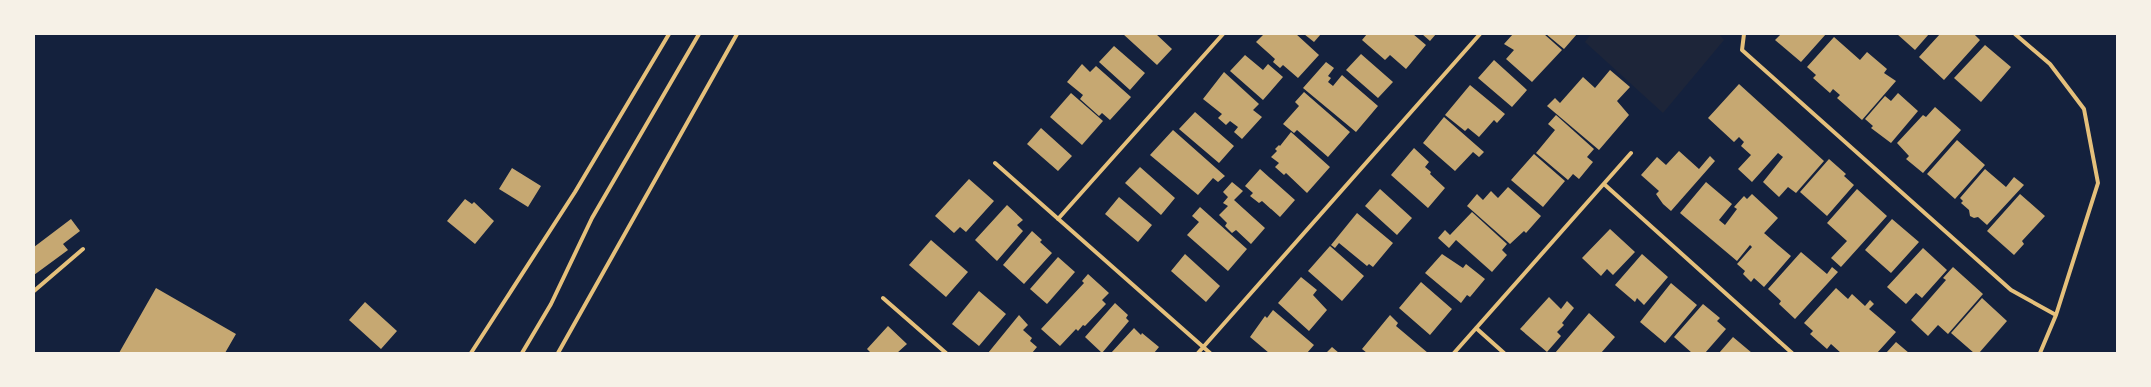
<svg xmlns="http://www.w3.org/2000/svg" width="2151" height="387" viewBox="0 0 2151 387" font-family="'Public Sans',sans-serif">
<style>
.green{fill:#1d2539}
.building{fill:#c6a872}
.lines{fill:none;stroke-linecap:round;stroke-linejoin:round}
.minor{stroke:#e5c07b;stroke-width:4}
</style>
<rect width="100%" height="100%" fill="#14213d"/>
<path class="green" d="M1591,34H1719L1724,40L1663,113L1585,42Z"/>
<path class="building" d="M1123,34H1156L1172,49L1157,65Z
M1264,34H1296L1319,55L1298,78L1283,65L1280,68L1273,62L1275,59L1256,42Z
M1304,34H1321L1314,42Z
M1367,34H1413L1426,45L1406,69L1390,55L1385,60L1362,40Z
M1422,34H1436L1430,41Z
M1513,34H1544L1562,50L1532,82L1506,59L1514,50L1504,44Z
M1546,34H1577L1564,49Z
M1781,34H1826L1801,62L1775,40Z
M1897,34H1929L1915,50Z
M1940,34H1974L1980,40L1944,80L1919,57Z
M1834,37L1860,60L1867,52L1887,69L1884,73L1896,81L1862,120L1837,98L1840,95L1833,89L1830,93L1813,78L1816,75L1807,67Z
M1985,45L2011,67L1981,102L1954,78Z
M1114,46L1145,73L1130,90L1099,62Z
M1361,54L1393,82L1378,98L1346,70Z
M1245,55L1263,70L1268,64L1283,77L1263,100L1230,71Z
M1494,60L1527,90L1512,107L1478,78Z
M1326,62L1334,68L1328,76L1331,78L1328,82L1333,86L1342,75L1378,106L1356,132L1303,88Z
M1082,64L1090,72L1096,66L1131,97L1110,120L1102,113L1099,116L1080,99L1083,95L1067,82Z
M1610,70L1630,87L1617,101L1629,115L1599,150L1547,106L1555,98L1560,103L1583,77L1595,88Z
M1224,72L1259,104L1253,110L1262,117L1242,139L1234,132L1238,127L1230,121L1226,125L1218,118L1222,114L1203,99Z
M1739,84L1824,161L1796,193L1788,187L1779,197L1763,182L1783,157L1778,153L1752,182L1738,169L1751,155L1741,146L1744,142L1739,137L1734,142L1708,118Z
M1470,85L1505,114L1497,123L1494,120L1479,137L1468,128L1465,131L1445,115Z
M1304,92L1350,132L1328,157L1297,130L1294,133L1283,124L1299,106L1295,102Z
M1071,93L1103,121L1082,145L1050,117Z
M1898,93L1918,111L1891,143L1871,128L1873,126L1865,119L1885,96L1891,101Z
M1935,107L1961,130L1923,173L1906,159L1909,156L1897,143L1923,115L1926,117Z
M1195,112L1234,146L1219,163L1179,129Z
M1556,115L1594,149L1587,157L1593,162L1579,179L1573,174L1568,180L1536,153L1555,130L1548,124Z
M1444,117L1484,152L1479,157L1473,152L1455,171L1423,143Z
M1041,128L1072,156L1058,171L1027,144Z
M1173,130L1225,176L1218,182L1213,178L1198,195L1150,155Z
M1291,132L1330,167L1307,193L1286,173L1284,175L1275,167L1279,163L1271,157L1277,151L1275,149L1279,145L1280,146Z
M1957,140L1985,165L1955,199L1927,174Z
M1414,148L1429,162L1425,167L1431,172L1430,174L1445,188L1428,208L1391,175Z
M1679,151L1699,169L1710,156L1715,161L1671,211L1663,204L1656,194L1659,191L1641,175L1657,157L1666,165Z
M1534,154L1565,181L1543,207L1511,180Z
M1829,159L1846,174L1844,176L1854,185L1827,216L1800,192Z
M1140,167L1175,198L1161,215L1125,183Z
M512,168L541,186L528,207L499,189Z
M1260,169L1295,200L1280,217L1262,201L1259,203L1250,196L1253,193L1245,186Z
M1985,169L2006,187L2014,177L2024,185L1987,225L1978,217L1974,218L1970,216L1969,210L1961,203L1963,201L1960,198Z
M969,179L994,201L966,232L960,227L954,233L935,216Z
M1232,182L1243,191L1234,200L1265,228L1251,244L1236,230L1232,233L1225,226L1227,223L1219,215L1228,206L1223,203L1228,197L1223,192Z
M1706,182L1732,204L1719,220L1725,225L1737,209L1734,207L1744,196L1747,199L1752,194L1778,218L1754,244L1764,233L1791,256L1764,287L1754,278L1751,282L1743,274L1745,271L1737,264L1752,247L1750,245L1737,261L1680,213Z
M1508,187L1541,216L1526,233L1524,231L1510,244L1467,206L1477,194L1483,200L1491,191L1498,198Z
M1380,189L1412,218L1397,235L1365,206Z
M1857,189L1887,216L1841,267L1831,258L1847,241L1827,223Z
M2020,194L2045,216L2022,241L2024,244L2014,255L1987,231Z
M1119,197L1152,225L1138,242L1105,214Z
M465,199L472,204L474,202L494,221L475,244L447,221Z
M1007,205L1023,220L1017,225L1023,231L997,261L975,240Z
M1200,207L1247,249L1228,271L1187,235L1199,222L1192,216Z
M1472,212L1507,244L1502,250L1507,255L1492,272L1456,240L1449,248L1438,238L1445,230L1450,235Z
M1357,213L1393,243L1373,267L1369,264L1367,266L1339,243L1335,248L1331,245Z
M71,219L80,231L63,244L68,250L34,275V247Z
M1892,219L1919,242L1891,273L1865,250Z
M1610,229L1635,252L1613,275L1607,269L1601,276L1582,258Z
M1032,231L1042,240L1040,242L1052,253L1024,284L1003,265Z
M931,240L968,272L946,297L909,265Z
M1330,246L1364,276L1342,301L1308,271Z
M1923,248L1947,270L1922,298L1916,293L1906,304L1887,287Z
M1801,252L1827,274L1832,267L1838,272L1795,319L1779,304L1781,301L1768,289Z
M1185,254L1220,286L1206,302L1171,271Z
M1442,254L1463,268L1466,264L1485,279L1470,297L1467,295L1461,303L1425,273Z
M1642,254L1668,277L1644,305L1637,298L1635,302L1615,285Z
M1058,257L1075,272L1047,304L1030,289Z
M1953,267L1983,294L1948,334L1938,325L1928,336L1911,320L1946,280L1943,278Z
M1088,274L1109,293L1102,300L1106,304L1085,326L1083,325L1078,331L1076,329L1060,346L1041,329L1084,283L1082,281Z
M1301,277L1317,290L1313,295L1327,310L1309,331L1278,303Z
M1421,282L1452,309L1430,335L1399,308Z
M1671,283L1697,305L1665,343L1640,322Z
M156,288L236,334L225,353H119Z
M1836,288L1848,299L1852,294L1865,306L1870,300L1874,304L1869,309L1896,332L1877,353H1841L1831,344L1827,349L1810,334L1813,331L1804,323Z
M979,291L1006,314L979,346L952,324Z
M1549,297L1561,309L1567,301L1574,308L1562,323L1564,325L1557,332L1561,336L1547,352L1520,329Z
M1982,298L2007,321L1979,353H1974L1951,333Z
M365,302L397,331L381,349L349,320Z
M1115,303L1128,315L1126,318L1129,321L1102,353L1085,337Z
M1703,304L1720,318L1717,321L1726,329L1705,353H1692L1674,337Z
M1273,310L1314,345L1307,353H1269L1250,337L1265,316L1267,318Z
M1589,313L1615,337L1601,353H1555Z
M1019,315L1028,325L1023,330L1032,338L1030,341L1037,347L1032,353H988Z
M1390,315L1398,323L1396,326L1428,353H1367L1362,349Z
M888,326L907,344L897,353H871L867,349Z
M1134,328L1141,335L1142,333L1159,347L1154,353H1111Z
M1733,337L1752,353H1719Z
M1896,342L1909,353H1886Z
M1332,347L1339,353H1326Z"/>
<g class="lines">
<path class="minor" d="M1744,34L1742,50L2011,290L2056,315
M2015,34L2050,64L2084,109L2098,183L2056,315L2040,353
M995,163L1210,353
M1604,184L1792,353
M1058,219L1223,34
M34,291L83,249
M883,298L946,353
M1476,328L1504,353
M471,353L575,192L669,34
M522,353L551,304L592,218L699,34
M558,353L737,34
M1198,353L1480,34
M1454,353L1631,153"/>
</g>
<rect width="2151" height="387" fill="none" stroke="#f6f1e7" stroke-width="70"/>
</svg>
